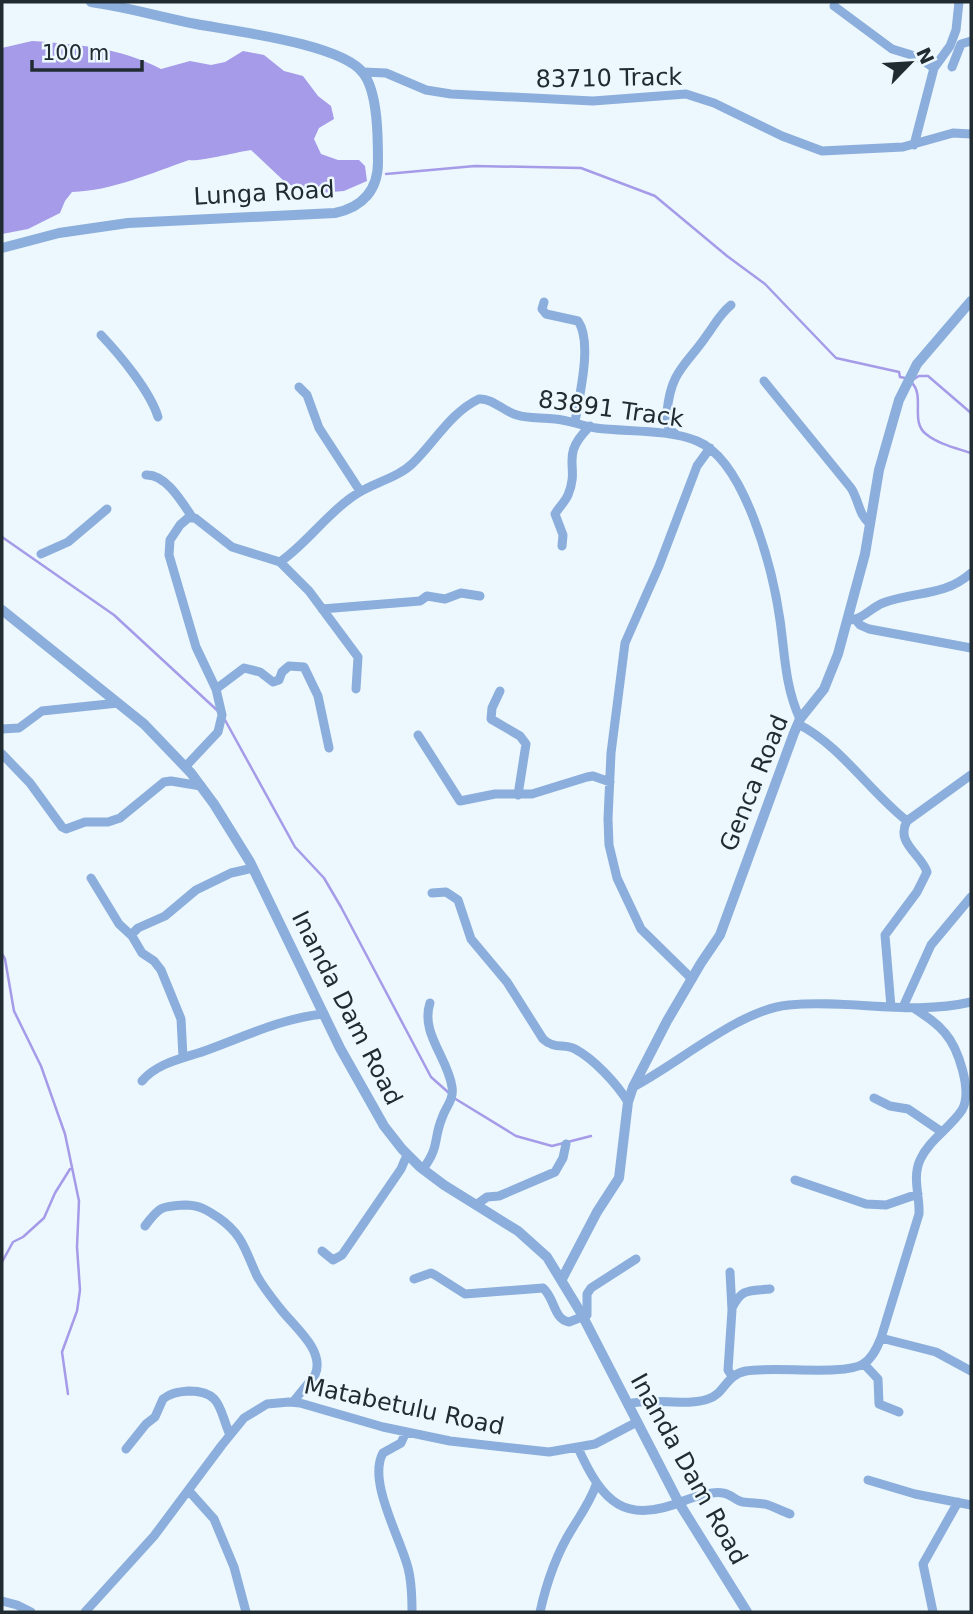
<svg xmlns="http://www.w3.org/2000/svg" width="973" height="1614" viewBox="0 0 973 1614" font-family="'DejaVu Sans',sans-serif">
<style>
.water{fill:#a59be8}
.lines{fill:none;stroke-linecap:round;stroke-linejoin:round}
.stream{stroke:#a59be8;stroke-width:2.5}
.minor{stroke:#8caedc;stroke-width:9}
.tertiary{stroke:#8caedc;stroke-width:10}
.labels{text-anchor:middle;stroke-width:5;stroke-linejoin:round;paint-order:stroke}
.street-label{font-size:24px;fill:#202c31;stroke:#ecf8fd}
</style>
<rect width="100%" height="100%" fill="#ecf8fd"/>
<path class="water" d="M32,41C76,44 122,48 161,69L190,61L211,65L225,62L243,51L264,55L284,71L303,76L318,96L331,106L334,119L319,128L314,139L321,154L338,160H359L365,166L367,181L344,191L308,194L285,182L251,150C238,152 198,162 189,160C152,173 111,191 72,192L65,201L60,213L28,229L2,234V48Z"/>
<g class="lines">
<path class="stream" d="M386,174L475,166L581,168L655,196L727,256L765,284L836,358L899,372L900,377L905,378
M914,379L919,376H928L971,413
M912,383C925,396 910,422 926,434C938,444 956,448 971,453
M2,537L114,615L219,712
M225,720L295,847L324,878L341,907L431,1077L449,1093
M2,954L5,959L14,1011L41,1066L65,1134L79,1201L77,1247L80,1290L77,1311L62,1352L68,1394
M454,1098L516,1136L552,1146L591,1136
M2,1262L13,1242L23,1237L44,1218L55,1193L70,1169"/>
<path class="minor" d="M834,6L892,49L918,57L934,68
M952,67L961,44L971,41
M363,72L386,73L426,90L451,94L593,101L686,94L714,103L782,136L822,151L903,147L953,133L971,134
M914,145L934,68L950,46L956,30L959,2
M544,302L542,309L546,314L578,321C593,342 579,397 575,422
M101,335C120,355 150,391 158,417
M764,381L851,488C859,500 858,514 870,524
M299,387L307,395L319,428L360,491
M677,435C667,429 666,423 667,412C671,370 686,366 707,335C715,324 720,314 731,305
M146,475C166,474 182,502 192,517
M562,546L563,535L555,514C559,507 565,502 568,495C581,464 558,458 590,426
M41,554L68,542L107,509
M280,562C307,543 325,516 352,497C370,483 397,479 413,463C434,443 451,412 479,399C493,398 504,412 517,415C529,419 542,417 555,419C569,420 582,426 596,428C627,432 668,429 697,441C746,461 773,572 780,620C785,655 785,687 800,719
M322,609L420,601L427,596L445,599L461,593L480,596
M848,620C863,620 870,608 883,603C914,591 944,597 971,573
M856,620L860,625L869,629L971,648
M216,689L244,668L260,672L273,682L279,680L282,672L289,666L304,667L318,696L329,748
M500,691L492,708L491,719L520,736L526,744L518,795
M798,724C840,745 870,792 907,821
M2,729L19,728L42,711L118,703
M418,735L460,801L495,794H532L587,777L593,776L610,782
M2,754L30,783L62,827L66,829L85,822H108L120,818L164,782L171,781L201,786
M185,767L218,732L222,715L216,689L196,647L169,555L170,540L180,525L188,518H195L232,547L280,562L309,591L358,657L356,689
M91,878L119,924L132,936L142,953L154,961L161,970L181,1019L183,1057
M432,893L446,892L458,900L471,939L507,982L543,1039C555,1050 564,1043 575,1049C594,1059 617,1084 628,1102
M131,935L138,928L165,916L196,890L231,873L253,868
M692,979L641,929L617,878L609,845L608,819L611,753L625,643L659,566L697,466L710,448
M891,1007L885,935L917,892L927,872C921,854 895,843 907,821L971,775
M903,1007L931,945L971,897
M142,1081C159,1061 187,1058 210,1049C248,1035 283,1018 324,1014
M633,1087C678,1064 740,1009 789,1005C850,999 911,1016 971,1002
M874,1098L890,1106L908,1109L942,1132
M423,1169C440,1146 433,1140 442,1118C446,1106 454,1100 452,1087C448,1058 420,1033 430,1003
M795,1180L866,1204L886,1205L918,1194
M476,1205L487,1197L499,1196L555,1172L563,1158L566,1144
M145,1226C159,1207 161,1206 185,1205C200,1205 207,1210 219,1218C243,1235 245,1250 257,1276C263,1287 271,1297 279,1307C292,1325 326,1350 315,1375L293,1402
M322,1251L333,1260L342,1255L401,1169L407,1155
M730,1272L732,1310L728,1370L732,1376
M414,1279L431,1273L435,1275L465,1294L543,1288C555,1298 553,1319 569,1322L587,1315V1294L591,1288L636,1259
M732,1308C742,1288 749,1291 770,1289
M881,1338L936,1352L971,1371
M864,1364L878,1379L879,1404L899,1412
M628,1404C654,1397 685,1407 708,1399C725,1394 725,1375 746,1371C774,1366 844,1376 863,1364C872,1359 877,1348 881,1338L919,1214C920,1196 912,1178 920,1160C929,1140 950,1128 962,1110C973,1091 958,1048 945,1033C937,1023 926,1016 915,1009
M406,1432L401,1443L383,1453C367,1481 401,1539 408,1568C412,1583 412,1598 412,1612
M578,1448C603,1503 625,1526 686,1500C697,1496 712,1491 723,1493C731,1494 736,1501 743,1502C750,1503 757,1503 765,1504C773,1506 781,1511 790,1514
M126,1449L146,1424L155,1417L163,1399C172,1392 179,1392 189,1391C222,1391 219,1410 230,1435
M868,1480L915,1494L971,1505
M189,1491L214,1519L234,1567L246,1612
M2,1601L17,1605L31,1612
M85,1612L154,1536L222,1445L244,1418L267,1404L289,1402L300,1403L383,1427L450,1441L549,1452L595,1444L637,1422
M540,1612C546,1585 557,1553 572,1529C581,1514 590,1502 596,1485
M933,1612L923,1564L958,1502"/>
<path class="tertiary" d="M2,248L59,233L128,223L335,213C363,207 378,190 378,162C378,138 378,92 363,73C342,44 233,31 196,24C161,17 126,7 91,2
M2,610L144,724L191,773L214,804L250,862L340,1048L384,1126L402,1149L420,1167L444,1185L518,1231L547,1257L581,1313L679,1503L747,1612
M562,1279L597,1212L619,1178L628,1102L633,1087L667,1021L701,963L720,935L794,733L800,719L824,689L838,654L865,554L879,470L899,400L917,364L971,301"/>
</g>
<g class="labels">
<g class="street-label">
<text transform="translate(609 78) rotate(-1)" y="8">83710 Track</text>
<text transform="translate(264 193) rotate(-3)" y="8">Lunga Road</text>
<text transform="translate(611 409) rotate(8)" y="8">83891 Track</text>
<text transform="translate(754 783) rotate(-68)" y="8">Genca Road</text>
<text transform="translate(347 1008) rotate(63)" y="8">Inanda Dam Road</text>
<text transform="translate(404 1406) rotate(12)" y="8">Matabetulu Road</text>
<text transform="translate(689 1469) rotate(61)" y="8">Inanda Dam Road</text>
</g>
</g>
<rect width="973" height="1614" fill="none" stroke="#202c31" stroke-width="7"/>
<g transform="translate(910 63) rotate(65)" stroke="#ecf8fd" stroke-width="5" paint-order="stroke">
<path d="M0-5L12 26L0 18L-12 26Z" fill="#202c31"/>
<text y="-10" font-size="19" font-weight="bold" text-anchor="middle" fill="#202c31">N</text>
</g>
<path d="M32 60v10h110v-10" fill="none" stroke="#202c31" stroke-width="3.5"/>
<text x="42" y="60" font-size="21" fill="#202c31" stroke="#ecf8fd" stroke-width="5" paint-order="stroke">100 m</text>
</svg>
